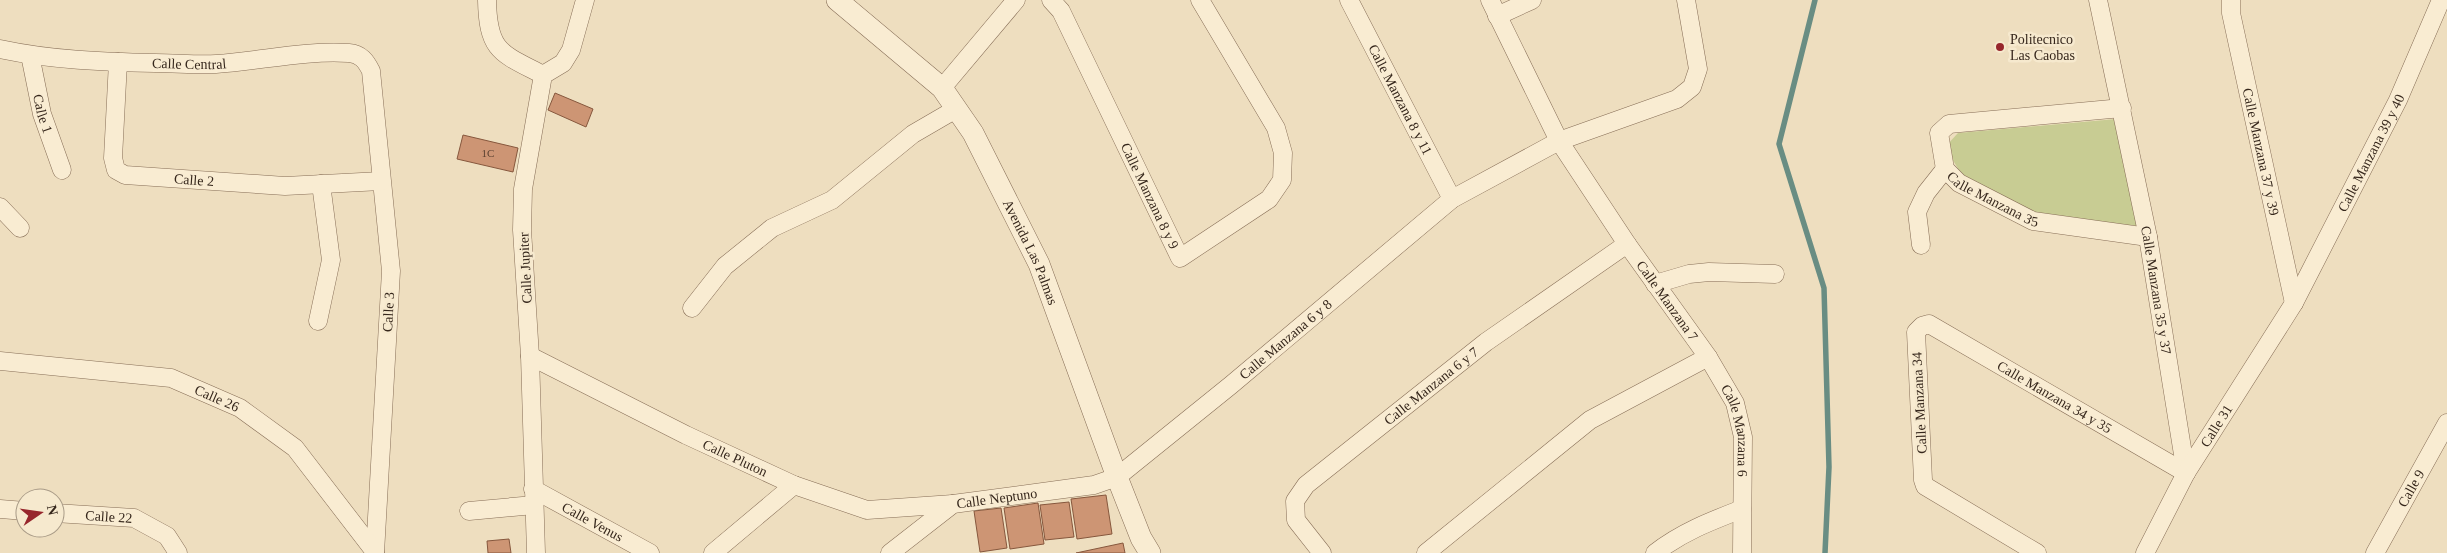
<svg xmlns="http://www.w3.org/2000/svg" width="2447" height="553" viewBox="0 0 2447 553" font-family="Georgia,serif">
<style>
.green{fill:#c8cc93}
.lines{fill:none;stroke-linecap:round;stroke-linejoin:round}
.stream{stroke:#698d83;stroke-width:5.5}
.building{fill:#cd9574;stroke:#86573d}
.minor-casing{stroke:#876e57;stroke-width:19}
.tertiary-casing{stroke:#876e57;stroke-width:22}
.minor{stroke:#f9ecd2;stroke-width:18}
.tertiary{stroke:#f9ecd2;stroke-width:21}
.poi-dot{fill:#97262c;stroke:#f6e9ce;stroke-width:2}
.labels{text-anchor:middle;stroke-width:5;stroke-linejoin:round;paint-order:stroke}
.number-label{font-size:11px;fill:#5c4232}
.poi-label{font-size:14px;fill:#36271c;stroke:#f6e9ce;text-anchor:start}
.street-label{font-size:14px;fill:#36271c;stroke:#f6e9ce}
</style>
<rect width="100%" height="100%" fill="#eedebf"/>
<path class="green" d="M2116,119L2138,226L2036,218L1963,177L1945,147L1958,133Z"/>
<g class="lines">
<path class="stream" d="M1815,0L1779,144L1824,288L1829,467L1825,553"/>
</g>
<path class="building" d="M555,93L593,109L586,127L548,110Z
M463,135L518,148L513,172L457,159Z
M1106,495L1112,534L1077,539L1071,499Z
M1069,502L1074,537L1045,540L1040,505Z
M1038,503L1044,544L1010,549L1004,508Z
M1001,508L1007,548L980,552L974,511Z
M509,539L511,553H488L487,541Z
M1123,543L1125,553H1076Z"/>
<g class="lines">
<defs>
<g id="minor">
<path d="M487,0C488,52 501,53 543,75"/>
<path id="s1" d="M1051,0L1061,11L1180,258L1269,199L1282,180L1283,153L1276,128L1200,0"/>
<path id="s2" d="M1349,0L1452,199"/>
<path id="s3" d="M1490,0L1559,141L1627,244L1708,357L1735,403L1743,437L1742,553"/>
<path id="s4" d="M2098,0L2148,237L2186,473"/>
<path id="s5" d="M2231,0V13L2294,303"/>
<path d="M1497,16L1532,0"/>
<path id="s6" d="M0,49C51,60 104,62 155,63C176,63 196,65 216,64C260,61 306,50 349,53C361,54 366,61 371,71L391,271L375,553"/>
<path id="s7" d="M30,55L42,114L62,170"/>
<path id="s8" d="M118,62L113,158L116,170L125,175L285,186L381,181"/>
<path d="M942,88L1016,0"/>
<path id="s9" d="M2122,108L1949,124L1939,133L1945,169L1959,183L2033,221L2148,237"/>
<path d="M0,207L20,228"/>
<path d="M1921,245L1917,212L1926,193L1945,169"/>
<path d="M1655,284L1689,274L1709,272L1775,274"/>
<path d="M692,308L725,266L772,228L832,200L913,134L956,109"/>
<path d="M318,321L331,260L321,184"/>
<path id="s10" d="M530,356L686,435L794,485L867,510L953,504"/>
<path id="s11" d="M0,361L171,378L240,408L295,448L375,552"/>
<path id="s12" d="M533,489L650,553"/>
<path d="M0,509L25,511"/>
<path d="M469,511L534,505"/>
<path id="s13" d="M55,513L134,518L167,536L178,553"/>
<path d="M536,553L530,356L522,230L523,189L543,75L563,63L571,50L585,0"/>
<path d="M713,553L794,485"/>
<path id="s14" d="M890,553L953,504L1094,485L1117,477L1231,385L1452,199L1559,141L1677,99L1692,87L1698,69L1686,0"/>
<path id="s15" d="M1322,553L1296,520L1295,501L1306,485L1486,342L1627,244"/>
<path d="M1426,553L1590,420L1708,357"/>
<path d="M1655,553C1682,532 1711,521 1742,509"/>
<path id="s16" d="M2037,553L1925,486L1923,480L1916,332L1922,326L1929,324L2186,473"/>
<path id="s17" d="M2145,553L2186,473L2294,303L2398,100L2441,0"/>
<path id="s18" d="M2375,553L2447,423"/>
</g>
<g id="tertiary">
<path id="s19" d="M837,0L942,88L973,133L1039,264L1117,477L1141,538L1150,553"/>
</g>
</defs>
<use href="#minor" class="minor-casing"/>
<use href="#tertiary" class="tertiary-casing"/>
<use href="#minor" class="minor"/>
<use href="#tertiary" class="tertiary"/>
</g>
<circle class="poi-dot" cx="2000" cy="47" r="5"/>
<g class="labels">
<g class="number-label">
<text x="488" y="157">1C</text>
</g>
<g class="poi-label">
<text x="2010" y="44">Politecnico<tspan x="2010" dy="16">Las Caobas</tspan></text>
</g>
<g class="street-label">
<text dy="5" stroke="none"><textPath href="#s6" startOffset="190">Calle Central</textPath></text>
<text dy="5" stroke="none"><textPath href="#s2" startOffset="112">Calle Manzana 8 y 11</textPath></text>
<text dy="5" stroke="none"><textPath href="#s7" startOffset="60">Calle 1</textPath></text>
<text dy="5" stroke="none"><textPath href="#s5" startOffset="155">Calle Manzana 37 y 39</textPath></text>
<text dy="5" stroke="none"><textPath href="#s17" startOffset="460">Calle Manzana 39 y 40</textPath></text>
<text dy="5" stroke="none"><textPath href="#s8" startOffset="188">Calle 2</textPath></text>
<text dy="5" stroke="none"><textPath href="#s1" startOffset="220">Calle Manzana 8 y 9</textPath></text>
<text dy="5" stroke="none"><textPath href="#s9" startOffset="281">Calle Manzana 35</textPath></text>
<text dy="5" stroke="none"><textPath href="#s19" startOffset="324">Avenida Las Palmas</textPath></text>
<text transform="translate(525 268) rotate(-93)" y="5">Calle Jupiter</text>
<text dy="5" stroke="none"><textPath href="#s4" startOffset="296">Calle Manzana 35 y 37</textPath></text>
<text dy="5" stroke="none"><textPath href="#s3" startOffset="350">Calle Manzana 7</textPath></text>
<text transform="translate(388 312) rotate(-87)" y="5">Calle 3</text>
<text dy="5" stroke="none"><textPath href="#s14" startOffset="464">Calle Manzana 6 y 8</textPath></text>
<text dy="5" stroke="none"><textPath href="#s15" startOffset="240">Calle Manzana 6 y 7</textPath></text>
<text dy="5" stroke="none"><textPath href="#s16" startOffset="446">Calle Manzana 34 y 35</textPath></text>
<text dy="5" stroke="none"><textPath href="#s11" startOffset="222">Calle 26</textPath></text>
<text transform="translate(1919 403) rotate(-93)" y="5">Calle Manzana 34</text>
<text dy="5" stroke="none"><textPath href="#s17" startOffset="146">Calle 31</textPath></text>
<text dy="5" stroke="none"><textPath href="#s3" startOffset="500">Calle Manzana 6</textPath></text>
<text dy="5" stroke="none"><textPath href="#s10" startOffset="229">Calle Pluton</textPath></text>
<text dy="5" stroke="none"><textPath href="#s18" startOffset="74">Calle 9</textPath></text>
<text dy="5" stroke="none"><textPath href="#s14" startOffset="124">Calle Neptuno</textPath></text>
<text dy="5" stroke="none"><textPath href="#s13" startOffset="54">Calle 22</textPath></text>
<text dy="5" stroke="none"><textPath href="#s12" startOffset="68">Calle Venus</textPath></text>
</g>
</g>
<g transform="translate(40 513) rotate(77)"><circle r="24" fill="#f6e9ce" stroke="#a99b87"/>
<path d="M0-4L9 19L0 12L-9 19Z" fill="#97262c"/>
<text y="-8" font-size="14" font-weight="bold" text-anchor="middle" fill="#36271c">N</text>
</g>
</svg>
